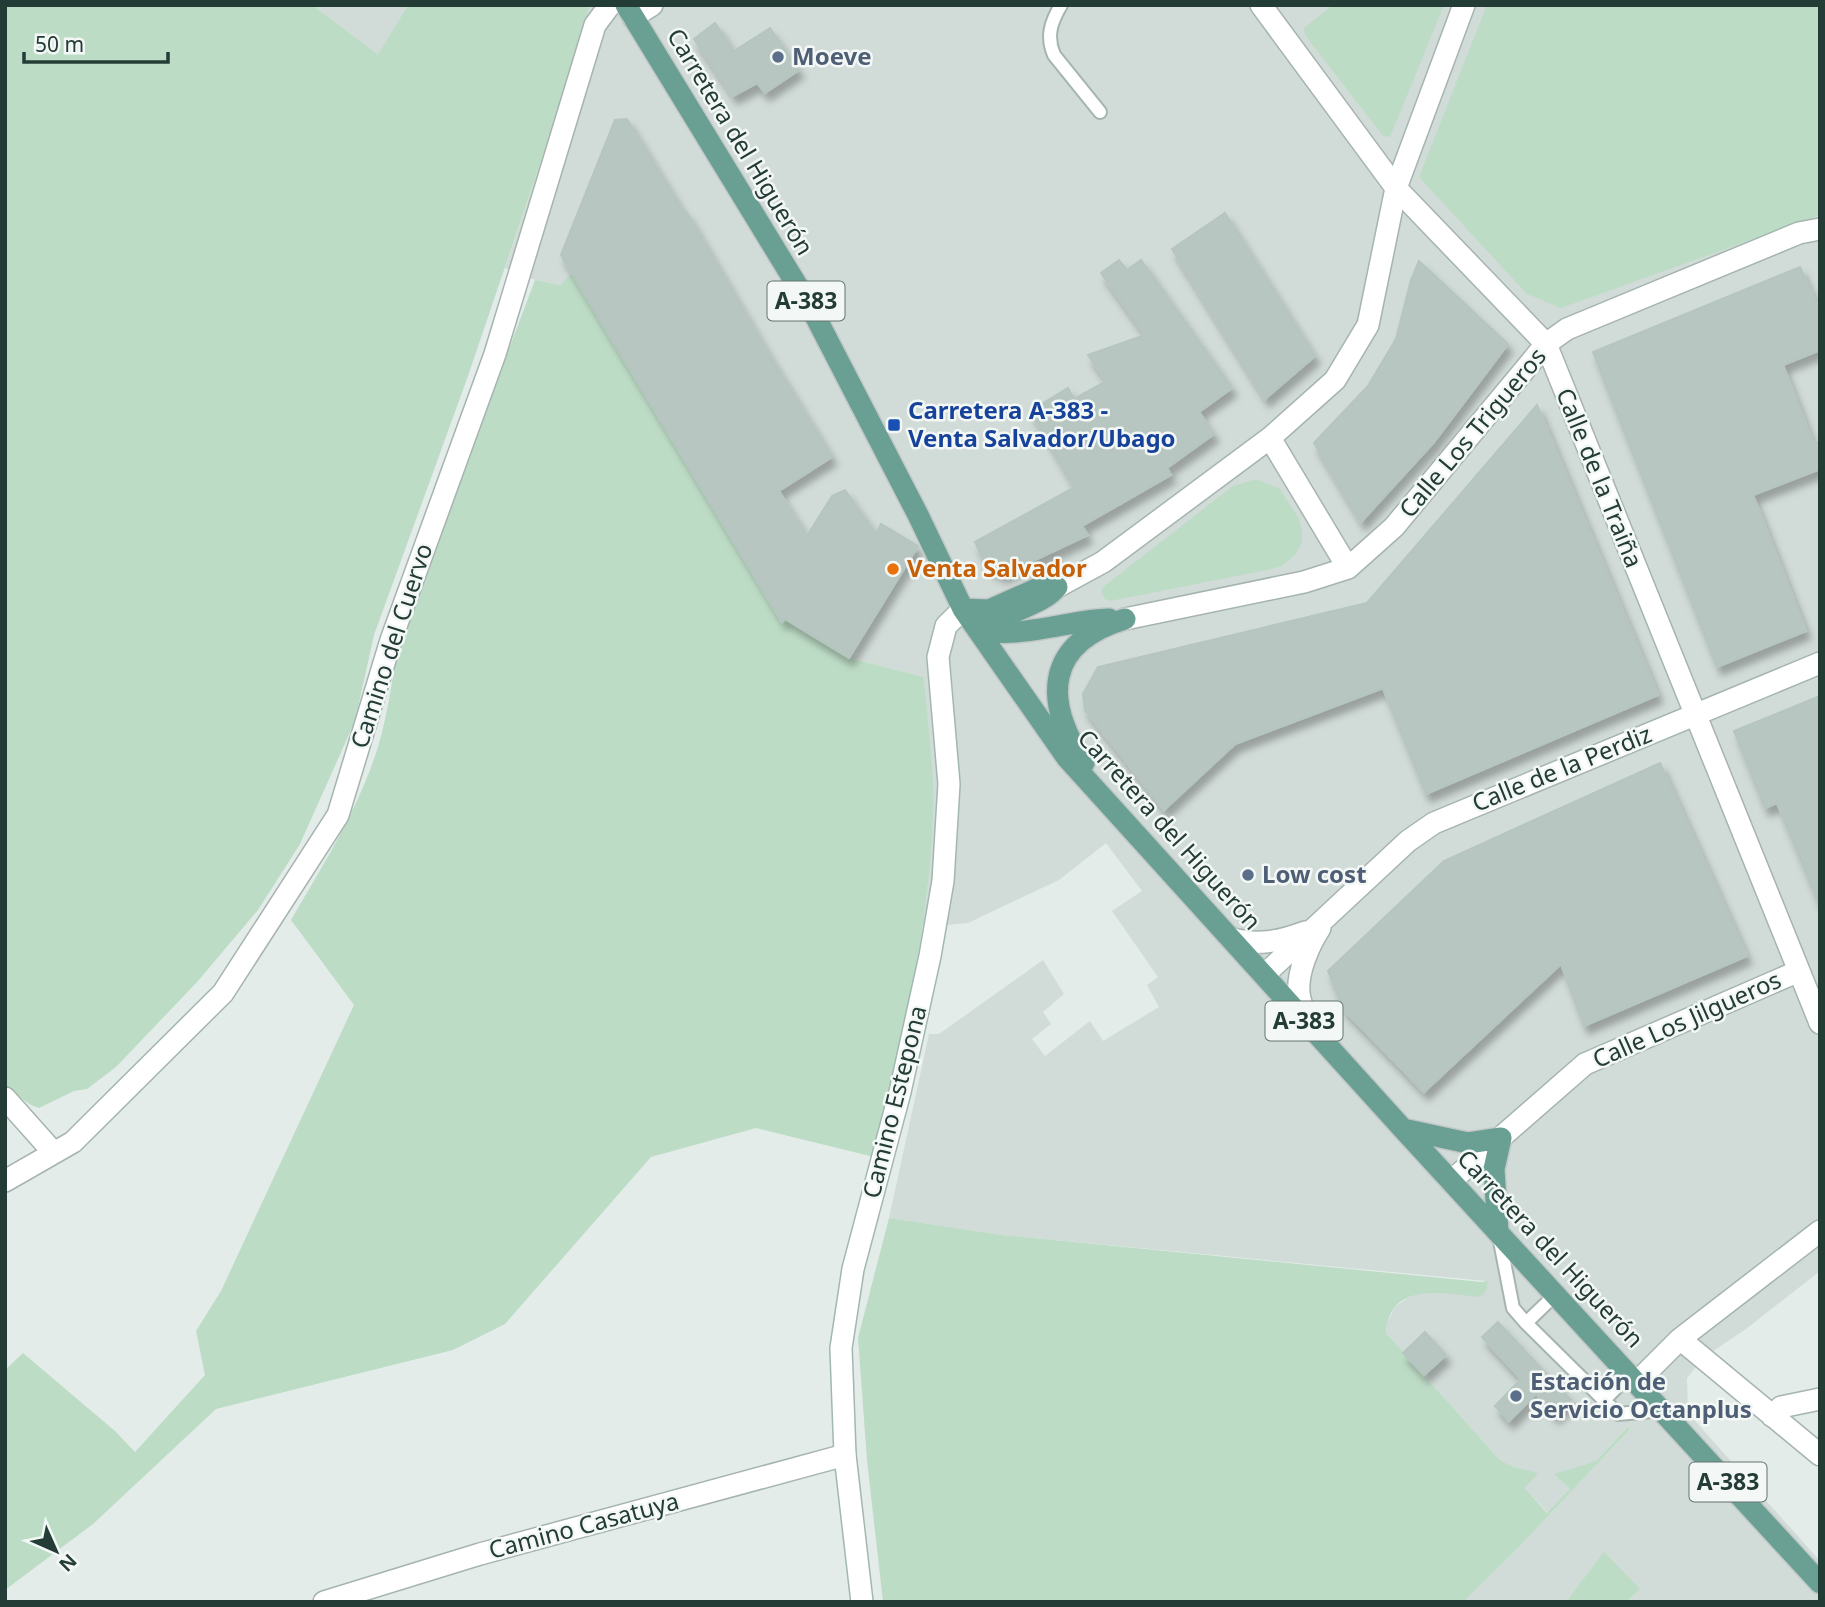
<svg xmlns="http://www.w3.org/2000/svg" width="1825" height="1607" viewBox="0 0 1825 1607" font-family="'Noto Sans',sans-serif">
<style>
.built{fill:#d1dbd7}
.green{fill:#bddcc6}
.building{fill:#b8c6c1;stroke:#b5c5bf;stroke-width:2;filter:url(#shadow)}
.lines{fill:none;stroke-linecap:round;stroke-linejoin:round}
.lane-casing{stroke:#a6b4af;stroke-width:16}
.street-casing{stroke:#a6b4af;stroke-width:24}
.secondary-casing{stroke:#a2b7b0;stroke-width:24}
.primary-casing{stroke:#c2c8c7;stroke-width:24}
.lane{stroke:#fff;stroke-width:12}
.street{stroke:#fff;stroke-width:21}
.secondary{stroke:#fff;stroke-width:21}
.primary{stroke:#6a9f93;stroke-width:21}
.service-dot{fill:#5c6f8a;stroke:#f3f8f6;stroke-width:2.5}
.transit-dot{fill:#1a4fb4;stroke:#f3f8f6;stroke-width:2.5}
.food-dot{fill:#e8710a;stroke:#f3f8f6;stroke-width:2.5}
.labels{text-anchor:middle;stroke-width:5;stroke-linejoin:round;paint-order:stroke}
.shield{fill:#f3f8f6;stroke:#627470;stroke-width:2}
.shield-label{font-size:23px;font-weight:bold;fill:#243c36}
.service-label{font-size:24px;font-weight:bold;fill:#4e5e75;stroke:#f3f8f6;text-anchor:start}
.street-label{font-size:24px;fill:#243c36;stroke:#f3f8f6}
.transit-label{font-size:24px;font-weight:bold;fill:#164399;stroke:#f3f8f6;text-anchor:start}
.food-label{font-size:24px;font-weight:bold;fill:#c56008;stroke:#f3f8f6;text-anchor:start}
</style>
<defs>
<filter id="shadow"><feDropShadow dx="4.5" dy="8" stdDeviation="3.5" flood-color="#0004"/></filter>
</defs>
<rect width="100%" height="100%" fill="#e3ece8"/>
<path class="built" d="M312,5H408L378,56Z
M590,5H1820V1271L1746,1329L1703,1358L1687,1378L1688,1413L1820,1561V1602H1626L1640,1588L1585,1580L1566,1602H1463L1519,1547L1630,1429L1628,1427L1596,1461L1555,1474L1570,1489L1548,1513L1525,1488L1537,1473L1511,1466L1499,1459L1386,1333L1387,1323L1395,1307L1409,1297L1419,1293H1434L1487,1281L1002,1235L889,1218L929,1034H939L1043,960L1064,994L1043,1012L1051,1024L1032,1039L1045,1056L1090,1021L1103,1041L1159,1007L1147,985L1158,977L1112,911L1142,891L1106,843L1059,880L968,923L936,926L922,924L927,893L933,813L924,677L849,658L782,622L574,273L560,285L535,280L505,268L557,114Z"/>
<path class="green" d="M5,5H312L378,55L408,5H590L557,114L468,376L374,635L355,721L300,844L258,910L198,981L116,1067L87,1089L74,1091L39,1108L31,1105L5,1087Z
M1333,5H1444L1390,137L1383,136L1305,35L1304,28Z
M1487,5H1820V215L1561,308L1527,294L1419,177Z
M573,272L781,622L785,619L849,658L924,677C927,721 935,773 933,815C929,928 902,1048 874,1157L756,1128L651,1157L505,1324L453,1350L216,1409L93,1524L5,1590V1370L23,1353L115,1431L135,1452L205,1375L196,1331L221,1291L354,1005L291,920C323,865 359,808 378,747C388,713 393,677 398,642L535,280L560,285Z
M1256,479L1279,488L1299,519L1302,531V542L1295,555L1282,566L1267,570L1110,601L1105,599L1101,592L1103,587L1233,486Z
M889,1218L1002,1235L1482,1282L1488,1281L1486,1291L1480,1297C1444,1294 1390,1280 1386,1333L1499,1459L1511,1466L1538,1473L1525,1488L1547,1513L1570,1489L1554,1474L1596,1461L1628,1427L1630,1429L1519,1547L1463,1602H883L867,1460L858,1338Z
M1604,1552L1640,1589L1626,1602H1566Z"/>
<path class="building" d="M715,23L734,51L770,28L799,70L765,93L757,83L733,96L694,39Z
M627,119L683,211L687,213L767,351L832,457L779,491L807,536L832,496L845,490L876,534L881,524L918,546L849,658L785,619L782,622L561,255L615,120Z
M1225,213L1315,356L1265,399L1172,249Z
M1119,260L1127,270L1141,260L1232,388L1199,412L1214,434L1167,468L1171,475L1082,526L1088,535L1003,575L987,567L975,542L1075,487L1030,411L1068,388L1074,399L1106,381L1088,355L1145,335L1101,273Z
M1419,261L1508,344L1434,442L1361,522L1314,443L1368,386L1396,339L1411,280Z
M1800,267L1820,312V350L1783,365L1813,443L1820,441V469L1753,495L1806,631L1717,667L1593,352Z
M1537,405L1658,695L1426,794L1383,688L1235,744L1164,810L1085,710L1083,694L1098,667L1367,603Z
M1820,696V904H1819L1777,803L1765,808L1734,731Z
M1660,763L1747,956L1584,1026L1561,964L1424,1092L1343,1009L1328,971L1444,861Z
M1498,1322L1571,1400L1555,1416L1536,1394L1509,1421L1495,1406L1521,1379L1482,1337Z
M1425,1332L1446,1355L1424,1375L1403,1353Z"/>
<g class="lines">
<defs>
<path id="lane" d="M1061,5C1051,22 1046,36 1054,55L1100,112
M1499,1236L1513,1308L1526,1323L1618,1414L1663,1410
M1526,1323L1556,1294
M1603,1401L1630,1374"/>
<path id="street" d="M1261,5L1396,188L1546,344L1820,1023
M633,17L652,5
M1270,438L1348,568
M1057,587L1103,562L1270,438L1335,380L1368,325L1396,188L1464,5
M1125,619L1304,582L1348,568L1394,527L1546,344L1567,329L1799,233L1820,229
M1230,938C1257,946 1278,942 1305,932
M1264,975L1408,841L1434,823L1820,663
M1310,1026C1306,1016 1300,1004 1299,993C1297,972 1309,945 1320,928
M5,1098L54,1153
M5,1181L73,1142L223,993L338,815L391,640L495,354L595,25L610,5
M1451,1181L1585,1064L1799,971
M1680,1339L1820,1455
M1637,1382L1680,1339L1820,1231
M1772,1416L1781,1407L1820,1399
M324,1602L480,1554L845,1455"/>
<path id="secondary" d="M862,1602L845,1455L841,1348L853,1269L900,1092L930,956L943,881L949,784L938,657L946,626L963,609"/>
<path id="primary" d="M626,5L811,308L918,515L963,609L1067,758L1403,1129L1820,1583
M963,609L989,610L1043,586L1057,587C1037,612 984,610 989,646
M979,628C1008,642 1074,619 1109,619
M1084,763C1042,699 1046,643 1125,619
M1403,1129L1468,1143L1501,1138L1494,1169L1498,1232"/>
</defs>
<use href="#lane" class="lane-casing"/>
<use href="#street" class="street-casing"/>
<use href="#secondary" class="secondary-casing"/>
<use href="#primary" class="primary-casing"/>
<use href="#lane" class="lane"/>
<use href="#street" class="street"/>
<use href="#secondary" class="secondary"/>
<use href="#primary" class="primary"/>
</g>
<g class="service-dot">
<circle cx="778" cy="57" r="7"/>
<circle cx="1248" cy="875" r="7"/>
<circle cx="1516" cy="1396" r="7"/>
</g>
<rect class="transit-dot" x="887" y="418" width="14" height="14" rx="3.5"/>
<circle class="food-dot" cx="893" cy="569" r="7"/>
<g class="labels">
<g class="shield">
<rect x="767.5" y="281.5" width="77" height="39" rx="5"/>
<rect x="1265.5" y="1001.5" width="77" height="39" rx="5"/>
<rect x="1689.5" y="1462.5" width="77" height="39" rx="5"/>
</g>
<g class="shield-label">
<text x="806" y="309">A-383</text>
<text x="1304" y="1029">A-383</text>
<text x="1728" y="1490">A-383</text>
</g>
<g class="service-label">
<text x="792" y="65">Moeve</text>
<text x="1262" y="883">Low cost</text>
<text x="1530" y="1390">Estación de<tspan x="1530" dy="28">Servicio Octanplus</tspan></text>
</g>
<g class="street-label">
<text transform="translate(740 142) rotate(59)" y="8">Carretera del Higuerón</text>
<text transform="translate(1473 433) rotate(-50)" y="8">Calle Los Trigueros</text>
<text transform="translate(1599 478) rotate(68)" y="8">Calle de la Traiña</text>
<text transform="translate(392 646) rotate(-72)" y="8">Camino del Cuervo</text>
<text transform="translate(1562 769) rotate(-22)" y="8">Calle de la Perdiz</text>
<text transform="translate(1169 830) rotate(48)" y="8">Carretera del Higuerón</text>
<text transform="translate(1687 1020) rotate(-24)" y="8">Calle Los Jilgueros</text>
<text transform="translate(895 1102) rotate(-76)" y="8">Camino Estepona</text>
<text transform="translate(1550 1249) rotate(47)" y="8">Carretera del Higuerón</text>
<text transform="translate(584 1526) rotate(-15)" y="8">Camino Casatuya</text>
</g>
<g class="transit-label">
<text x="908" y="419">Carretera A-383 -<tspan x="908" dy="28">Venta Salvador/Ubago</tspan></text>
</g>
<g class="food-label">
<text x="907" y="577">Venta Salvador</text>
</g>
</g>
<rect width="1825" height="1607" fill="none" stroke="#243c36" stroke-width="14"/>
<g transform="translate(56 1551) rotate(135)" stroke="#f3f8f6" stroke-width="5" paint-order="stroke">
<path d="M0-5L12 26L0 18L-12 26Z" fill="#243c36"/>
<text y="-10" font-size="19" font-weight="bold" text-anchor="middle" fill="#243c36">N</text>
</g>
<path d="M24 52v10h144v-10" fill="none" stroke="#243c36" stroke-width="3.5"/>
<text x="35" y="52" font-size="21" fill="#243c36" stroke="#f3f8f6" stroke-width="5" paint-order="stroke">50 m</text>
</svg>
